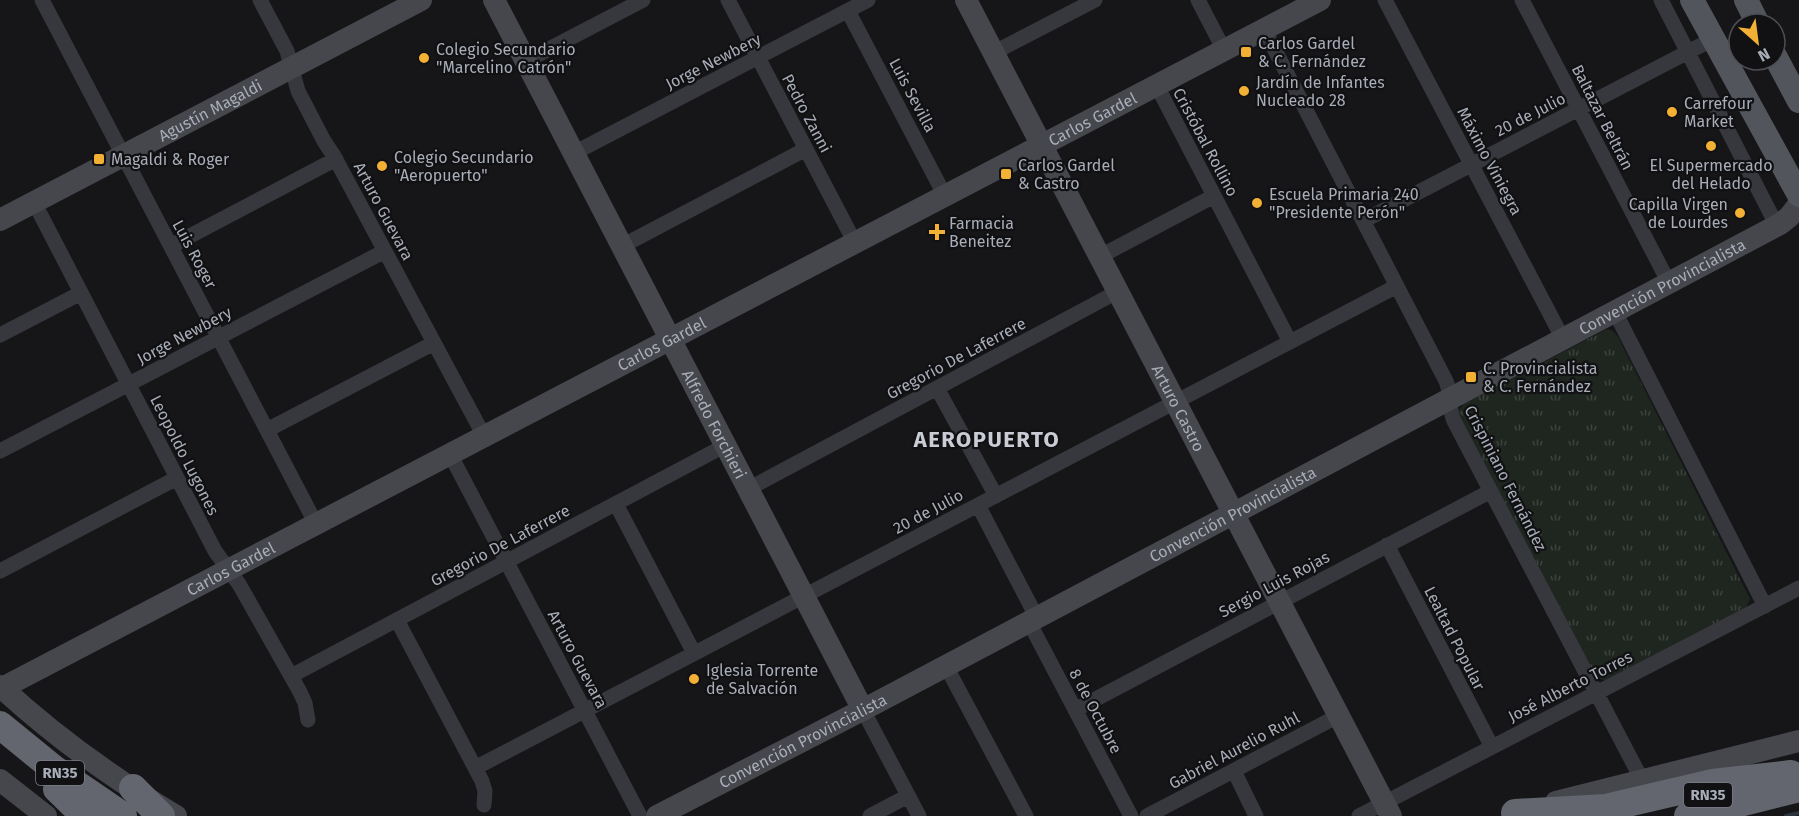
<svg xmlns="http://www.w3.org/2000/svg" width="1799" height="816" viewBox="0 0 1799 816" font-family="'Fira Sans',sans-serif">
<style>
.grass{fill:url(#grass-tufts)}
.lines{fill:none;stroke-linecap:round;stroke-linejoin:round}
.stream{stroke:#2c353c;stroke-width:4}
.street{stroke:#37383d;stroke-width:15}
.secondary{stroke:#45474d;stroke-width:22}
.primary{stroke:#53555c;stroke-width:24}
.highway{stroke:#63666e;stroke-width:28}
.poi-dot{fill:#f2b134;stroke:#111113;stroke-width:2}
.labels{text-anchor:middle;stroke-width:4.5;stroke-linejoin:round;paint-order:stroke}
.shield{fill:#111113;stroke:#7b7e86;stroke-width:1.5}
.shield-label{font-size:15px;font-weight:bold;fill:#a8adb8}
.poi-label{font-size:16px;fill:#a8adb8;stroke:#111113;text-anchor:start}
.street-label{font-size:16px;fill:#a8adb8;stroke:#111113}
.district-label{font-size:22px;font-weight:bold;letter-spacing:1.5px;fill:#c9ccd4;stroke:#111113}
</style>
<defs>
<pattern id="grass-tufts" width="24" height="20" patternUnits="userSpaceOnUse" patternTransform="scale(1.5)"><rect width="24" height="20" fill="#1e261f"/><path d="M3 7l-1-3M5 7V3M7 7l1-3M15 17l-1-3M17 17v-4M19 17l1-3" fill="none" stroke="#3c433d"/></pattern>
</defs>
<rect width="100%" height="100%" fill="#161618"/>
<path class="grass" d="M1607,329L1613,331L1618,337L1750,599L1746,608L1605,680L1595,678L1459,416V410L1464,404Z"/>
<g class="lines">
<path class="stream" d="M1786,816L1799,813"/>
<path class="street" d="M42,0L316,524
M260,0L287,51L298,91L324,141L334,156L484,436
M728,0L855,243
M1198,0L1224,50
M1385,0L1563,339
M1522,0L1669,283
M1661,0L1777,226
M848,11L945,196
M1264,29L1446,381C1452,394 1448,408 1454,421L1642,780
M993,53L1095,0
M526,61L643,0
M1157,86L1290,342
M574,153L868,0
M34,202L215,551L239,584L300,692L305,703L308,720
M1363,221L1713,39
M171,246L336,159
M622,246L806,149
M1099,257L1214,196
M1615,312L1765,606
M0,335L81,293
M937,388L996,496
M267,430L434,343
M0,451L385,251
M450,454L640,816
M748,489L1117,292
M616,504L694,653
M978,505L1037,618
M1387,545L1492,747
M0,571L177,478
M397,620L482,781L485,791L484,805
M1029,622L1131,816
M946,666L1026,816
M291,676L726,445
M863,710L919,816
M1075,710L1491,491
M475,768L1397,286
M1234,771L1256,816
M870,816L908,796
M1147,816L1338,716
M1359,816L1799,588"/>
<g class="secondary">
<path id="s1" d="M494,0L863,710"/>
<path id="s2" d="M966,0L1391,816"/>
<path id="s3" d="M0,220L421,0"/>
<path d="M0,686C53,735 114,779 176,816"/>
<path id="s4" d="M2,688L1320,0"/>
<path d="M0,780L46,816"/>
<path d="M1556,802L1799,741"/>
<path id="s5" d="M657,816L874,704L1780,224L1789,217L1799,204"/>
</g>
<path class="primary" d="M1692,0L1799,195
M1746,0L1758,24
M1775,56L1799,101"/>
<path class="highway" d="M0,725L54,769L123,816
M133,788L161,816
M57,789L85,816
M1515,813L1606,808L1713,783L1791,774
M1688,816L1799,788"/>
</g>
<g class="poi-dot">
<rect x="1240" y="46" width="12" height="12" rx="3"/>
<circle cx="424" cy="58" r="6"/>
<circle cx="1244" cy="91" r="6"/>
<circle cx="1672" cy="112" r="6"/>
<circle cx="1711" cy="146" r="6"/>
<rect x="93" y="153" width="12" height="12" rx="3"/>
<circle cx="382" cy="166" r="6"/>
<rect x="1000" y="168" width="12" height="12" rx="3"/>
<circle cx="1257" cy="203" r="6"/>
<circle cx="1740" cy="213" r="6"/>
<path d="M934 223h6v6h6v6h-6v6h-6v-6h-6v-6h6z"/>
<rect x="1465" y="371" width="12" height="12" rx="3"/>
<circle cx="694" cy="679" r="6"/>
</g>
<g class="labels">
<g class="shield">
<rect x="36" y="761" width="48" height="24" rx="4.5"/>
<rect x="1684" y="783" width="48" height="24" rx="4.5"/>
</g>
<g class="shield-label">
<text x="60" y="778">RN35</text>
<text x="1708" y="800">RN35</text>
</g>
<g class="poi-label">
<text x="1258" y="49">Carlos Gardel<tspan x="1258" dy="18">&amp; C. Fernández</tspan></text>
<text x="436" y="55">Colegio Secundario<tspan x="436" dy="18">"Marcelino Catrón"</tspan></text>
<text x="1256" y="88">Jardín de Infantes<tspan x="1256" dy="18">Nucleado 28</tspan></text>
<text x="1684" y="109">Carrefour<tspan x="1684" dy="18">Market</tspan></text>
<text x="394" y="163">Colegio Secundario<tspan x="394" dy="18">"Aeropuerto"</tspan></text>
<text x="111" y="165">Magaldi &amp; Roger</text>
<text x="1018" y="171">Carlos Gardel<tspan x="1018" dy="18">&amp; Castro</tspan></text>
<text x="1711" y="171" text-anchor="middle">El Supermercado<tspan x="1711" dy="18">del Helado</tspan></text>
<text x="1269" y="200">Escuela Primaria 240<tspan x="1269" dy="18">"Presidente Perón"</tspan></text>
<text x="1728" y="210" text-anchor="end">Capilla Virgen<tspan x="1728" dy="18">de Lourdes</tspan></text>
<text x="949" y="229">Farmacia<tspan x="949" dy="18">Beneitez</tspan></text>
<text x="1483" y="374">C. Provincialista<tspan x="1483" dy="18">&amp; C. Fernández</tspan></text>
<text x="706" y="676">Iglesia Torrente<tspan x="706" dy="18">de Salvación</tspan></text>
</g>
<g class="street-label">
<text transform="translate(713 61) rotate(-27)" y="6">Jorge Newbery</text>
<text transform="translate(913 95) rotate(62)" y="6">Luis Sevilla</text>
<text dy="6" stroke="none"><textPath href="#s3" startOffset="237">Agustín Magaldi</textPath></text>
<text transform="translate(807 113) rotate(62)" y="6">Pedro Zanni</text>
<text transform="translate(1530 114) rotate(-27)" y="6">20 de Julio</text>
<text transform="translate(1603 117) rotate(63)" y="6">Baltazar Beltrán</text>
<text dy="6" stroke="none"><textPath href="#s4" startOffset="1230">Carlos Gardel</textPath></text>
<text transform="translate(1206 142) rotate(62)" y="6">Cristóbal Rollino</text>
<text transform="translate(1490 161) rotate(62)" y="6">Máximo Viniegra</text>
<text transform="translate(384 211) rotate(62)" y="6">Arturo Guevara</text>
<text transform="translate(195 254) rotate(62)" y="6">Luis Roger</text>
<text dy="6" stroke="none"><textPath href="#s5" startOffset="1136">Convención Provincialista</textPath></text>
<text transform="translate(184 335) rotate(-28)" y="6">Jorge Newbery</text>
<text dy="6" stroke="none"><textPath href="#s4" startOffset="744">Carlos Gardel</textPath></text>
<text transform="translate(956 358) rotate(-28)" y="6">Gregorio De Laferrere</text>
<text dy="6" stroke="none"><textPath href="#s2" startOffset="460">Arturo Castro</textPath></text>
<text dy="6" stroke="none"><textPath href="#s1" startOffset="478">Alfredo Forchieri</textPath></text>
<text transform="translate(185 455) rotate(63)" y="6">Leopoldo Lugones</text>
<text transform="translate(1506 478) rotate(63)" y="6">Crispiniano Fernández</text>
<text transform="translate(928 511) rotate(-28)" y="6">20 de Julio</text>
<text dy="6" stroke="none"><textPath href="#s5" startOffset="650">Convención Provincialista</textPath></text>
<text transform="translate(500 545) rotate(-28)" y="6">Gregorio De Laferrere</text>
<text dy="6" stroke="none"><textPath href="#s4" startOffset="258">Carlos Gardel</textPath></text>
<text transform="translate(1274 584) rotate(-28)" y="6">Sergio Luis Rojas</text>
<text transform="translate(1455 638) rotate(63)" y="6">Lealtad Popular</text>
<text transform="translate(578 659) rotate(62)" y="6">Arturo Guevara</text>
<text transform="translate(1570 686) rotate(-27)" y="6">José Alberto Torres</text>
<text transform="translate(1096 711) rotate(62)" y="6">8 de Octubre</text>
<text dy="6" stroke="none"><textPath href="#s5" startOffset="164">Convención Provincialista</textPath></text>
<text transform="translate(1234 750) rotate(-28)" y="6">Gabriel Aurelio Ruhl</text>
</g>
<g class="district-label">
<text x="987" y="447">AEROPUERTO</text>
</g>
</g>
<g transform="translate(1757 42) rotate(152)"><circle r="28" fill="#111113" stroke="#4d4f55" stroke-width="1.5"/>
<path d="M0-4.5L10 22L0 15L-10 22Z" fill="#f2b134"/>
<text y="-9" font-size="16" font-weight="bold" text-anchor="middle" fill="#a8adb8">N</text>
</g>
</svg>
